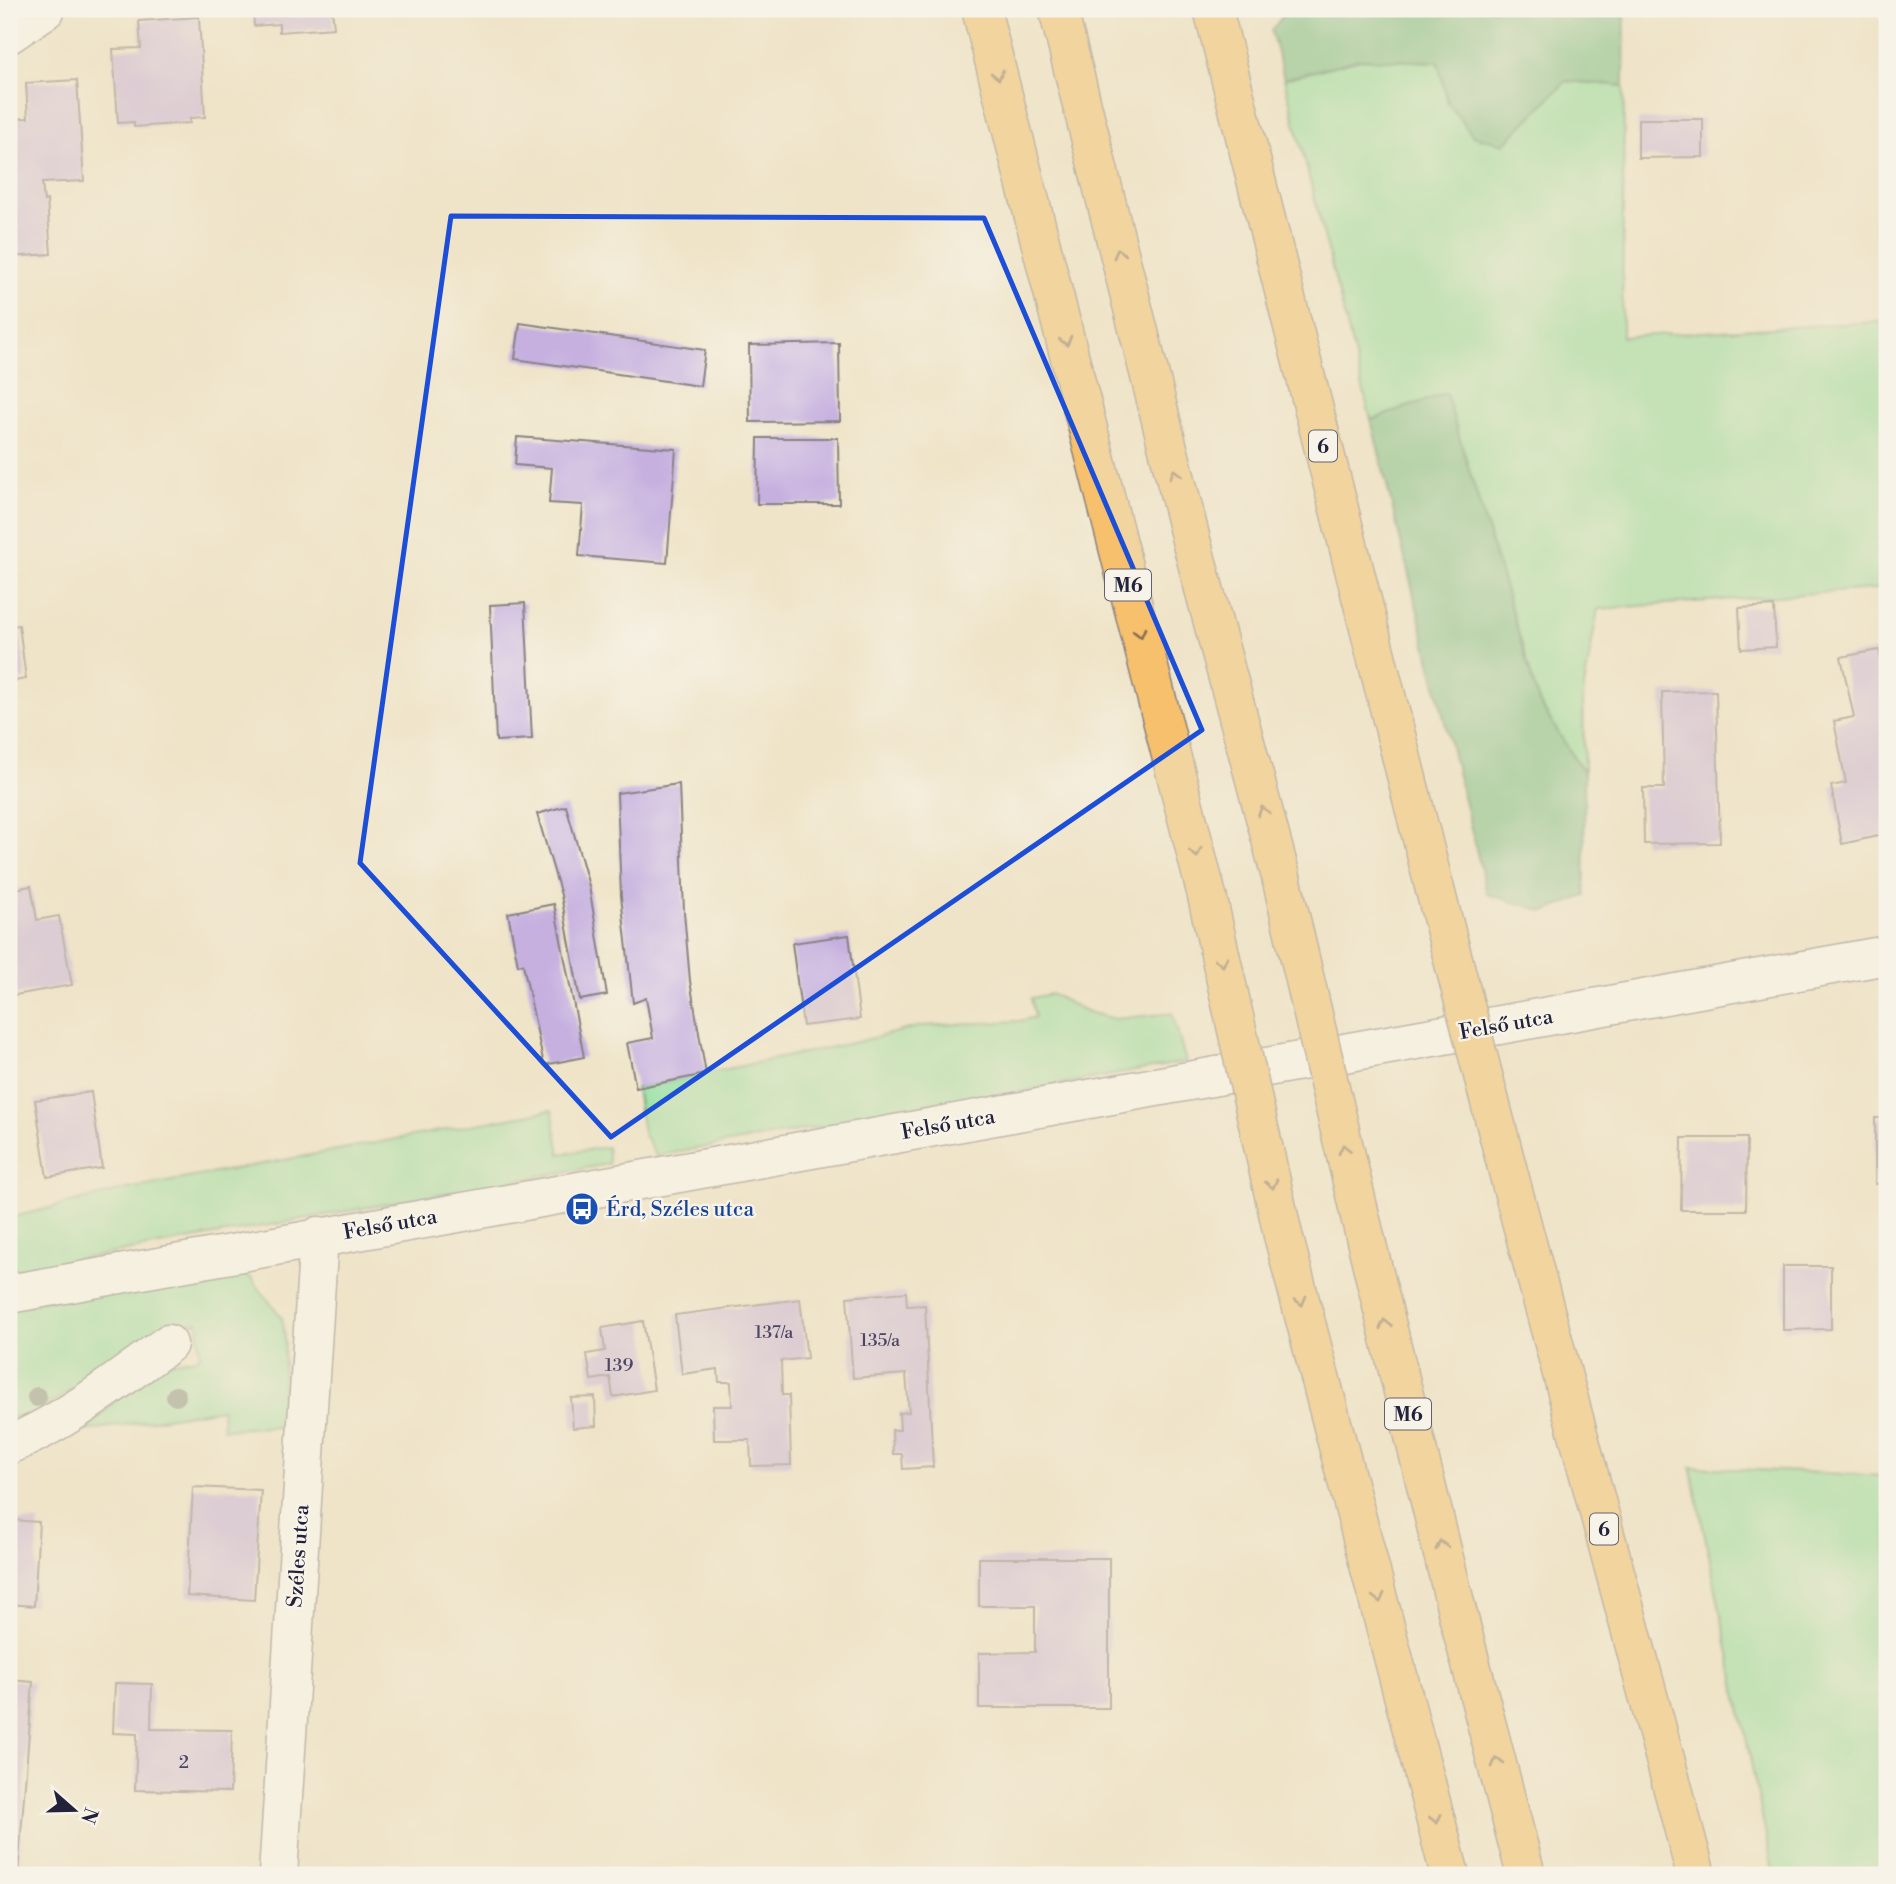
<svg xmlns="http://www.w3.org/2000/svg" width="1896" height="1884" viewBox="0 0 1896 1884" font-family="'Libre Bodoni',serif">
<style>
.green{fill:#91df9e;stroke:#5a806c;stroke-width:2}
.forest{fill:#74be85;stroke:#4b7060;stroke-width:2}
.building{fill:#c6b0e0}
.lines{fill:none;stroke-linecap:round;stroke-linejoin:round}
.minor-casing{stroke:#888382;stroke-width:41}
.major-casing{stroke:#888382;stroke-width:41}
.highway-casing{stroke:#888382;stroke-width:41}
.minor{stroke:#fff;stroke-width:38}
.major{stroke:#f7c06c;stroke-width:38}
.highway{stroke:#f7c06c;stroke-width:38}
.major-bridge-casing{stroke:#888382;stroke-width:41;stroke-linecap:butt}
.highway-bridge-casing{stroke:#888382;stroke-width:41;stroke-linecap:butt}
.major-bridge{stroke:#f7c06c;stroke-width:38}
.highway-bridge{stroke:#f7c06c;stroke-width:38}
.tree{fill:#90998b}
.oneway{stroke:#8c7154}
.marked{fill:none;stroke:#1d4ed8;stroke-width:5;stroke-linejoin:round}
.labels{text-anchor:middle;stroke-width:5;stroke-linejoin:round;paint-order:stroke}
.number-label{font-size:18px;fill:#4b4664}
.shield{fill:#f7f3e8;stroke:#62616f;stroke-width:2}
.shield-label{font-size:19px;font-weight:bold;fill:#22223b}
.street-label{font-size:21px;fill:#22223b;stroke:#f7f3e8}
.transit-label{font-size:21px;fill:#164399;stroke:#f7f3e8;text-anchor:start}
</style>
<rect width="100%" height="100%" fill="#f7f3e8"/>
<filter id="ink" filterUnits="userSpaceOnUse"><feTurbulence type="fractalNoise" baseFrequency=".0143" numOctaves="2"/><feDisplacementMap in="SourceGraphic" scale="14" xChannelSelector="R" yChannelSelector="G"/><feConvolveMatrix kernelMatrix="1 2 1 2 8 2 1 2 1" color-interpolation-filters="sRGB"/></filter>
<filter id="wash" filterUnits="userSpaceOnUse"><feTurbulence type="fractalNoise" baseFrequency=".00686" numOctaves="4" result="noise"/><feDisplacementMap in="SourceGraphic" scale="28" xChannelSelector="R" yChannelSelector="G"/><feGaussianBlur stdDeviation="1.57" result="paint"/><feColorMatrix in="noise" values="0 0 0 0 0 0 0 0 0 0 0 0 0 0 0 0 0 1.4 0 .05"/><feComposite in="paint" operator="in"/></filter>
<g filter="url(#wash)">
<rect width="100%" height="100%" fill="#efe4c8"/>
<path class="green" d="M1360,59L1439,62L1448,103L1504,144L1566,81L1624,86L1622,337L1887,321V588L1598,609L1583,692L1584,773L1539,702L1446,394L1371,420L1284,79Z
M1051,994L1088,1012L1115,1019L1172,1013L1186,1062L656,1156L643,1133L636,1088L861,1041L921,1026L1020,1021L1035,1017L1031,998Z
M552,1110L560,1154L607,1147L609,1164L9,1272V1218L123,1190Z
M234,1270L251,1278L282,1318L285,1336L281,1427L223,1429L222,1409L85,1431L141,1375L163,1364L200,1357L198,1322L161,1330L33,1416L9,1418V1306Z
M1691,1467L1887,1476V1875H1774Z"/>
<path class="forest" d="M1288,9H1625L1624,86L1566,81L1504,144L1473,136L1448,103L1438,62L1360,59L1284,79L1271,31Z
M1446,393L1539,702L1584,773L1585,896L1545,912L1487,894L1371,420Z"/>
<g id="blocks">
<path class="building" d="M253,9H332L334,28L279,32V24L254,26Z
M199,17L205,117L190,118V123L134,127V122L118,123L113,49L141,48L139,21Z
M77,80L84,181L42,183L44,201L47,200L51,254L9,257V119L28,118L26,83Z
M1638,119H1703V157L1638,158Z
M520,323L705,350L700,386L515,359Z
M839,343L840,421L750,422L749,345Z
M517,437L676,449L667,563L579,556L583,505L549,503L552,468L515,465Z
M758,438H838L839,504H757Z
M525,603L532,739L496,741L490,605Z
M1774,606L1776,647L1741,649L1739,608Z
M19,625L26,679L9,682V626Z
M1879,650L1887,691V834L1842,844L1831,786L1846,783L1834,721L1854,717L1841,657Z
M1716,691L1720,843L1644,844L1643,788H1664L1662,692Z
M679,784L684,912L690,981L706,1074L636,1088L627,1043L653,1038L646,998L633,1003L621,896L617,793Z
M566,806L589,886L607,995L580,1000L561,895L537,814Z
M31,886L37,920L59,916L72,985L9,996V890Z
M554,904L584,1057L544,1065L523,964L518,965L508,913Z
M849,935L860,1019L803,1026L792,943Z
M91,1092L102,1168L47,1177L35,1100Z
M1875,1118H1887V1183L1875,1184Z
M1682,1138H1747L1746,1210H1681Z
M1783,1266H1831V1329L1783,1330Z
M906,1292L907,1306L925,1305L933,1467L903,1469L902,1454H893L892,1430H900L899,1413L909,1412L906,1374L853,1378L847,1297Z
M800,1299L807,1358L781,1361L782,1395H789L791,1465L751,1466L750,1440H714L713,1406H732L731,1382H719L718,1369L682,1374L675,1315Z
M643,1321L654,1390L613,1397L610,1377L591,1380L587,1354L605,1351L602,1328Z
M595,1397L596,1426L573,1428L571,1398Z
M193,1487L261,1490L254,1600L187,1596Z
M9,1520L39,1522L34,1606L9,1604Z
M979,1558H1109V1708H979V1653L1035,1652V1606H979Z
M9,1680L33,1682L18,1873L9,1872Z
M115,1683L152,1684L151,1729L232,1730L230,1792L135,1790L137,1734L113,1733Z"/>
</g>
</g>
<g filter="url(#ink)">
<use href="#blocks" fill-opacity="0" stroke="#888382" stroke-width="2"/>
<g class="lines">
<defs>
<path id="minor" d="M9,34L46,9
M9,1294L1887,955
M9,1445C67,1421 117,1381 168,1344
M278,1875L319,1236"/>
<path id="major" d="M1213,9L1433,882
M1511,1183L1696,1875"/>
<path id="highway" d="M981,9L1207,896
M1058,9L1191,540L1281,877
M1360,1216L1457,1611L1526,1875
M1283,1235L1450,1875"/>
</defs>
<use href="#minor" class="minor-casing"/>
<use href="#major" class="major-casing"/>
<use href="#highway" class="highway-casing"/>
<use href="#minor" class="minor"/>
<use href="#major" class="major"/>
<use href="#highway" class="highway"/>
<defs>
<path id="major-bridge" d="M1433,882L1511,1183"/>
<path id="highway-bridge" d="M1281,877L1360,1216
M1207,896L1283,1235"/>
</defs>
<use href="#major-bridge" class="major-bridge-casing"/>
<use href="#highway-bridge" class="highway-bridge-casing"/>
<use href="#major-bridge" class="major-bridge"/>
<use href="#highway-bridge" class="highway-bridge"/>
</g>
<g class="tree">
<circle cx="176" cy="1396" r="10"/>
<circle cx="37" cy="1397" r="10"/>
</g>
<defs><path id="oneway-chevron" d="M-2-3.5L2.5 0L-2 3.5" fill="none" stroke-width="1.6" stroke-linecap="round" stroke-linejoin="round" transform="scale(1.75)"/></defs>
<g class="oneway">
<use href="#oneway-chevron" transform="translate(998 75) rotate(76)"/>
<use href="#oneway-chevron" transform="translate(1119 253) rotate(-104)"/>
<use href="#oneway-chevron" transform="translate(1066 341) rotate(76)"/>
<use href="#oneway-chevron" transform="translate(1175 474) rotate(-104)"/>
<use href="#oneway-chevron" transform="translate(1140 633) rotate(76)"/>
<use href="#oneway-chevron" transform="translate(1263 811) rotate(-105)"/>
<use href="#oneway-chevron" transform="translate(1196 853) rotate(76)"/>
<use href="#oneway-chevron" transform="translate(1222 962) rotate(77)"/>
<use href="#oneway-chevron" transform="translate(1344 1149) rotate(-103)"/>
<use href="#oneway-chevron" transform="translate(1272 1184) rotate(77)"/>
<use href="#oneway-chevron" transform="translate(1301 1301) rotate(75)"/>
<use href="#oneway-chevron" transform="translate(1385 1324) rotate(-104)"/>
<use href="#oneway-chevron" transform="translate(1441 1545) rotate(-104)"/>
<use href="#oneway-chevron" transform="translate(1379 1598) rotate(76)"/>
<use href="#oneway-chevron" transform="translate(1497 1762) rotate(-105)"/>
<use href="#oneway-chevron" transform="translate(1436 1819) rotate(76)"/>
</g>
</g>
<path d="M0 0H1896V1884H0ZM451,216L984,218L1202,730L611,1137L360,863Z" fill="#efe4c8" fill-opacity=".55" fill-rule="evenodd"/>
<path class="marked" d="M451,216L984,218L1202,730L611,1137L360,863Z"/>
<defs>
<symbol id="bus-disc" viewBox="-11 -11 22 22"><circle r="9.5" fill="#1a4fb4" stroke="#f7f3e8"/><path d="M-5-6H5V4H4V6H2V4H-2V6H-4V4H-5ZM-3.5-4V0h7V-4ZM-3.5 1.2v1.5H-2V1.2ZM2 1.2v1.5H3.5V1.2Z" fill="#fff"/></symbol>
</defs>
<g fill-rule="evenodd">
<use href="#bus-disc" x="563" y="1190" width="38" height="38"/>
</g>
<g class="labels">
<g class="number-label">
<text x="774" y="1338">137/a</text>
<text x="880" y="1346">135/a</text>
<text x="619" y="1371">139</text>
<text x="184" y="1768">2</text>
</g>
<g class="shield">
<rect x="1309" y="430.5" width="28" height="31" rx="5"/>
<rect x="1105" y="569.5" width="46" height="31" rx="5"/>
<rect x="1385" y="1398.5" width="46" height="31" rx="5"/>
<rect x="1590" y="1513.5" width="28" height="31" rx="5"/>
</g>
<g class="shield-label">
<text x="1323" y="453">6</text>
<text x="1128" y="592">M6</text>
<text x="1408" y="1421">M6</text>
<text x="1604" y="1536">6</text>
</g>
<g class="street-label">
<text transform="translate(1506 1024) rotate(-10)" y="7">Felső utca</text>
<text transform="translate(948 1124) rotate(-10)" y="7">Felső utca</text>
<text transform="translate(390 1224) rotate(-10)" y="7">Felső utca</text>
<text transform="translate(298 1556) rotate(-86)" y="7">Széles utca</text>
</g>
<g class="transit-label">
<text x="606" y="1216">Érd, Széles utca</text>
</g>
</g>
<rect width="1896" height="1884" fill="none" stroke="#f7f3e8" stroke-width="35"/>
<g transform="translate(74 1810) rotate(110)" stroke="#f7f3e8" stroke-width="5" paint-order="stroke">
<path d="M0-5L12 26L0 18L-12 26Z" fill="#22223b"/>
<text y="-10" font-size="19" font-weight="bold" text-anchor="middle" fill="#22223b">N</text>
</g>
</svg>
